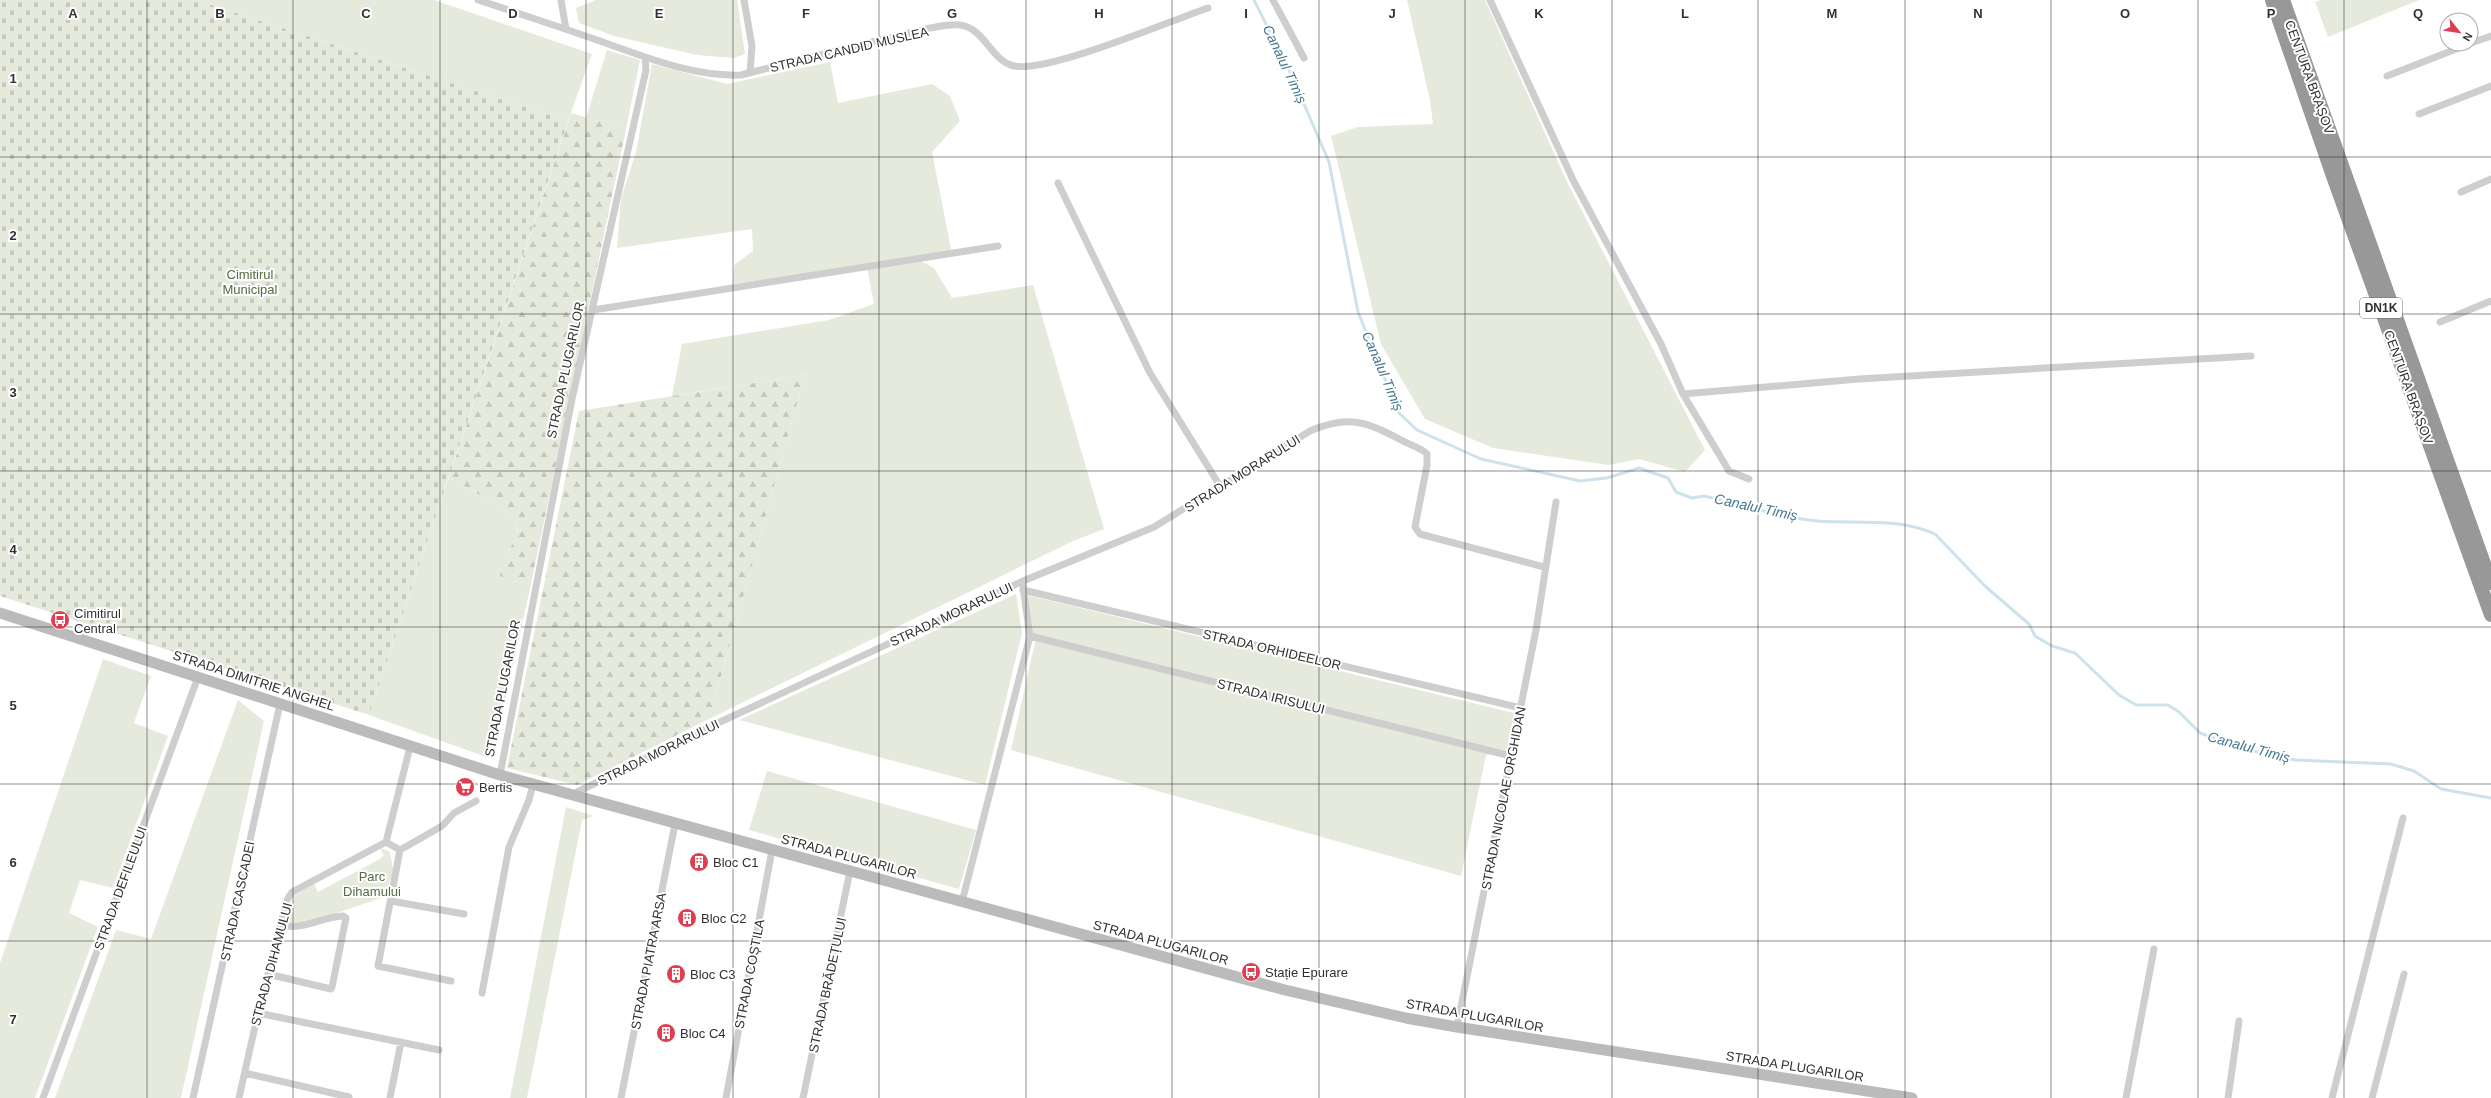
<svg xmlns="http://www.w3.org/2000/svg" width="2491" height="1098" viewBox="0 0 2491 1098" font-family="Arial,sans-serif">
<style>
.green{fill:#e5eadd}
.forest{fill:url(#forest-firs)}
.cemetery{fill:url(#cemetery-stones)}
.lines{fill:none;stroke-linecap:round;stroke-linejoin:round}
.stream{stroke:#cee2ec;stroke-width:3}
.street{stroke:#cecece;stroke-width:7}
.secondary{stroke:#bbb;stroke-width:11}
.highway{stroke:#989898;stroke-width:14}
.grid{fill:none;stroke:#313131;stroke-width:1;stroke-opacity:0.55}
.labels{text-anchor:middle;stroke-width:4;stroke-linejoin:round;paint-order:stroke}
.shield{fill:#fff;stroke:#6f6f6f;stroke-width:1}
.shield-label{font-size:12px;font-weight:bold;fill:#313131}
.street-label{font-size:13px;fill:#313131;stroke:#fff}
.park-label{font-size:13px;fill:#576b40;stroke:#fff}
.poi-label{font-size:13px;fill:#313131;stroke:#fff;text-anchor:start}
.water-label{font-size:14px;font-style:italic;fill:#427690;stroke:#fff}
.grid-label{font-size:13px;text-anchor:middle;font-weight:bold;fill:#313131;stroke:#fff;stroke-width:4;stroke-linejoin:round;paint-order:stroke}
</style>
<defs>
<pattern id="forest-firs" width="22" height="20" patternUnits="userSpaceOnUse"><rect width="22" height="20" fill="#e5eadd"/><path d="M5 1l3.5 6h-7zM16 11l3.5 6h-7z" fill="#c5c9be"/></pattern>
<pattern id="cemetery-stones" width="16" height="16" patternUnits="userSpaceOnUse"><rect width="16" height="16" fill="#e5eadd"/><path d="M2 7V4a2 2 0 0 1 4 0v3zM10 15v-3a2 2 0 0 1 4 0v3z" fill="#c5c9be"/></pattern>
</defs>
<rect width="100%" height="100%" fill="#fff"/>
<path class="green" d="M196,0H434L592,54L568,121Z
M596,0H737L745,54L734,58L697,55L614,36L579,23L576,8Z
M1407,0H1485L1568,184L1705,450L1685,472L1639,459L1608,465L1493,448L1425,419L1381,344L1331,136L1358,127L1433,124L1430,100Z
M2320,0H2419L2328,37L2315,2Z
M607,50L640,60L626,129L586,118Z
M830,62L838,103L932,84L950,96L960,121L932,152L952,254L921,261L934,268L952,298L1033,285L1104,529L1073,541L709,719L805,375L672,396L682,344L829,320L874,304L867,268L733,284L734,265L753,251L752,229L617,248L621,199L636,152L652,64L727,84Z
M449,477L517,517L516,538L503,560L513,581L531,584L492,759L369,715Z
M1016,594L1022,633L985,785L739,720Z
M1027,595L1514,713L1507,751L1486,755L1461,876L1011,750L1035,642Z
M103,659L151,676L134,723L168,736L113,888L80,880L69,913L98,927L35,1098H0V963Z
M238,700L264,721L181,1098H55L116,930L151,939Z
M767,771L976,830L959,889L749,830Z
M566,807L593,816L582,820L527,1098H510Z
M380,848L390,852L394,875L390,880L387,896L307,923L287,924L294,895L314,884L318,892L380,859L384,855Z"/>
<path class="forest" d="M571,113L626,129L531,584L513,581L500,576L503,560L516,538L517,517L449,477Z
M805,375L709,719L577,785L507,768L579,411Z"/>
<path class="cemetery" d="M0,0H196L568,121L369,715L0,596Z"/>
<g class="lines">
<path class="stream" d="M1254,0L1292,76L1329,162L1358,312L1398,412L1417,430L1481,459L1580,481L1607,478L1639,468L1668,478L1676,492L1692,498L1704,496C1738,504 1783,518 1817,521C1857,524 1897,517 1935,534L1986,587L2029,624L2035,636L2052,646L2075,653L2119,695L2136,705H2168L2179,712L2200,733L2244,749L2295,760L2391,764L2414,771L2441,789L2491,798"/>
<path class="street" d="M478,0C518,13 557,26 597,40C643,56 692,77 741,75C790,63 839,50 888,38C907,34 942,23 960,25C985,28 991,61 1014,66C1048,73 1170,21 1208,8
M561,0L566,29
M744,0L752,46L750,73
M1273,0L1304,58
M1490,0L1574,182L1661,344L1683,394L1729,471L1749,479
M2471,43L2491,36
M2387,76L2469,44
M2419,114L2491,86
M1058,183L1150,373L1220,486
M2461,192L2491,179
M593,310L998,246
M2440,322L2491,301
M1683,394L1859,379L2251,356
M1023,590L1521,708
M1030,636L1511,756
M500,775L572,399L646,70L645,57
M571,795L718,723L1023,581L1154,527L1310,431C1349,414 1367,422 1403,441C1410,445 1422,448 1427,454V465L1415,527L1420,534L1544,567
M386,842L400,850L442,826L454,813L476,801
M400,850L378,966L451,981
M391,901L464,914
M962,902L1030,636L1023,587
M268,974L331,989L332,987L346,918L343,916C321,917 302,931 281,925
M482,993L509,847L529,800L533,785
M258,1013L439,1050
M1457,1027L1536,630L1556,502
M245,1073L349,1097
M43,1098L198,677
M193,1098L280,704
M239,1098L258,1013L287,900L292,892L386,842L410,747
M390,1098L401,1042
M621,1098L675,824
M726,1098L772,850
M803,1098L850,871
M2126,1098L2154,949
M2228,1098L2239,1021
M2332,1098L2403,818
M2372,1098L2404,974"/>
<path class="secondary" d="M0,613L500,775L1285,990L1406,1018L1457,1027L1912,1098"/>
<path class="highway" d="M2272,0L2334,179L2491,615
M2283,0L2491,583"/>
</g>
<path class="grid" d="M147,0V1098M293,0V1098M440,0V1098M586,0V1098M733,0V1098M879,0V1098M1026,0V1098M1172,0V1098M1319,0V1098M1465,0V1098M1612,0V1098M1758,0V1098M1905,0V1098M2051,0V1098M2198,0V1098M2344,0V1098M0,157H2491M0,314H2491M0,471H2491M0,627H2491M0,784H2491M0,941H2491"/>
<defs>
<symbol id="bus-disc" viewBox="-11 -11 22 22"><circle r="9.5" fill="#dd3e52" stroke="#fff"/><path d="M-5-6H5V4H4V6H2V4H-2V6H-4V4H-5ZM-3.5-4V0h7V-4ZM-3.5 1.2v1.5H-2V1.2ZM2 1.2v1.5H3.5V1.2Z" fill="#fff"/></symbol>
<symbol id="supermarket-disc" viewBox="-11 -11 22 22"><circle r="9.5" fill="#dd3e52" stroke="#fff"/><path d="M-6-5.5h2.5l.6 2H6L4.5 2H-2.5L-4.4-4H-6ZM-1.5 3.2a1.3 1.3 0 1 0 .1 0ZM3 3.2a1.3 1.3 0 1 0 .1 0Z" fill="#fff"/></symbol>
<symbol id="building-disc" viewBox="-11 -11 22 22"><circle r="9.5" fill="#dd3e52" stroke="#fff"/><path d="M-4-6H4V6H1V3H-1V6H-4ZM-2.5-4.3h1.7v1.8h-1.7ZM.8-4.3h1.7v1.8H.8ZM-2.5-1h1.7V.8h-1.7ZM.8-1h1.7V.8H.8Z" fill="#fff"/></symbol>
</defs>
<g fill-rule="evenodd">
<use href="#bus-disc" x="49" y="609" width="22" height="22"/>
<use href="#supermarket-disc" x="454" y="776" width="22" height="22"/>
<use href="#building-disc" x="688" y="851" width="22" height="22"/>
<use href="#building-disc" x="676" y="907" width="22" height="22"/>
<use href="#bus-disc" x="1240" y="961" width="22" height="22"/>
<use href="#building-disc" x="665" y="963" width="22" height="22"/>
<use href="#building-disc" x="655" y="1022" width="22" height="22"/>
</g>
<g class="labels">
<rect class="shield" x="2360" y="298" width="42" height="20" rx="3"/>
<g class="shield-label">
<text x="2381" y="312">DN1K</text>
</g>
<g class="street-label">
<text transform="translate(849 49) rotate(-13)" y="5">STRADA CANDID MUSLEA</text>
<text transform="translate(2310 77) rotate(70)" y="5">CENTURA BRAȘOV</text>
<text transform="translate(565 370) rotate(-78)" y="5">STRADA PLUGARILOR</text>
<text transform="translate(2409 387) rotate(70)" y="5">CENTURA BRAȘOV</text>
<text transform="translate(1242 473) rotate(-32)" y="5">STRADA MORARULUI</text>
<text transform="translate(951 614) rotate(-25)" y="5">STRADA MORARULUI</text>
<text transform="translate(1272 649) rotate(13)" y="5">STRADA ORHIDEELOR</text>
<text transform="translate(254 680) rotate(18)" y="5">STRADA DIMITRIE ANGHEL</text>
<text transform="translate(502 688) rotate(-79)" y="5">STRADA PLUGARILOR</text>
<text transform="translate(1271 696) rotate(14)" y="5">STRADA IRISULUI</text>
<text transform="translate(658 752) rotate(-26)" y="5">STRADA MORARULUI</text>
<text transform="translate(1503 798) rotate(-79)" y="5">STRADA NICOLAE ORGHIDAN</text>
<text transform="translate(849 856) rotate(15)" y="5">STRADA PLUGARILOR</text>
<text transform="translate(120 888) rotate(-70)" y="5">STRADA DEFILEULUI</text>
<text transform="translate(237 901) rotate(-78)" y="5">STRADA CASCADEI</text>
<text transform="translate(1161 942) rotate(15)" y="5">STRADA PLUGARILOR</text>
<text transform="translate(648 961) rotate(-79)" y="5">STRADA PIATRA ARSA</text>
<text transform="translate(271 964) rotate(-75)" y="5">STRADA DIHAMULUI</text>
<text transform="translate(749 974) rotate(-79)" y="5">STRADA COȘTILA</text>
<text transform="translate(827 985) rotate(-78)" y="5">STRADA BRĂDEȚULUI</text>
<text transform="translate(1475 1015) rotate(10)" y="5">STRADA PLUGARILOR</text>
<text transform="translate(1795 1066) rotate(9)" y="5">STRADA PLUGARILOR</text>
</g>
<g class="park-label">
<text x="250" y="279">Cimitirul<tspan x="250" dy="15">Municipal</tspan></text>
<text x="372" y="881">Parc<tspan x="372" dy="15">Dihamului</tspan></text>
</g>
<g class="poi-label">
<text x="74" y="618">Cimitirul<tspan x="74" dy="15">Central</tspan></text>
<text x="479" y="792">Bertis</text>
<text x="713" y="867">Bloc C1</text>
<text x="701" y="923">Bloc C2</text>
<text x="1265" y="977">Stație Epurare</text>
<text x="690" y="979">Bloc C3</text>
<text x="680" y="1038">Bloc C4</text>
</g>
<g class="water-label">
<text transform="translate(1285 64) rotate(65)" y="5">Canalul Timiș</text>
<text transform="translate(1383 371) rotate(67)" y="5">Canalul Timiș</text>
<text transform="translate(1756 507) rotate(12)" y="5">Canalul Timiș</text>
<text transform="translate(2249 747) rotate(15)" y="5">Canalul Timiș</text>
</g>
</g>
<g class="grid-label">
<text x="73" y="18">A</text>
<text x="220" y="18">B</text>
<text x="366" y="18">C</text>
<text x="513" y="18">D</text>
<text x="659" y="18">E</text>
<text x="806" y="18">F</text>
<text x="952" y="18">G</text>
<text x="1099" y="18">H</text>
<text x="1246" y="18">I</text>
<text x="1392" y="18">J</text>
<text x="1539" y="18">K</text>
<text x="1685" y="18">L</text>
<text x="1832" y="18">M</text>
<text x="1978" y="18">N</text>
<text x="2125" y="18">O</text>
<text x="2271" y="18">P</text>
<text x="2418" y="18">Q</text>
<text x="13" y="83">1</text>
<text x="13" y="240">2</text>
<text x="13" y="397">3</text>
<text x="13" y="554">4</text>
<text x="13" y="710">5</text>
<text x="13" y="867">6</text>
<text x="13" y="1024">7</text>
</g>
<g transform="translate(2459 32) rotate(120)"><circle r="19" fill="#ffffff" stroke="#adadad"/>
<path d="M0-3L7 15L0 10L-7 15Z" fill="#dd3e52"/>
<text y="-6" font-size="11" font-weight="bold" text-anchor="middle" fill="#313131">N</text>
</g>
</svg>
